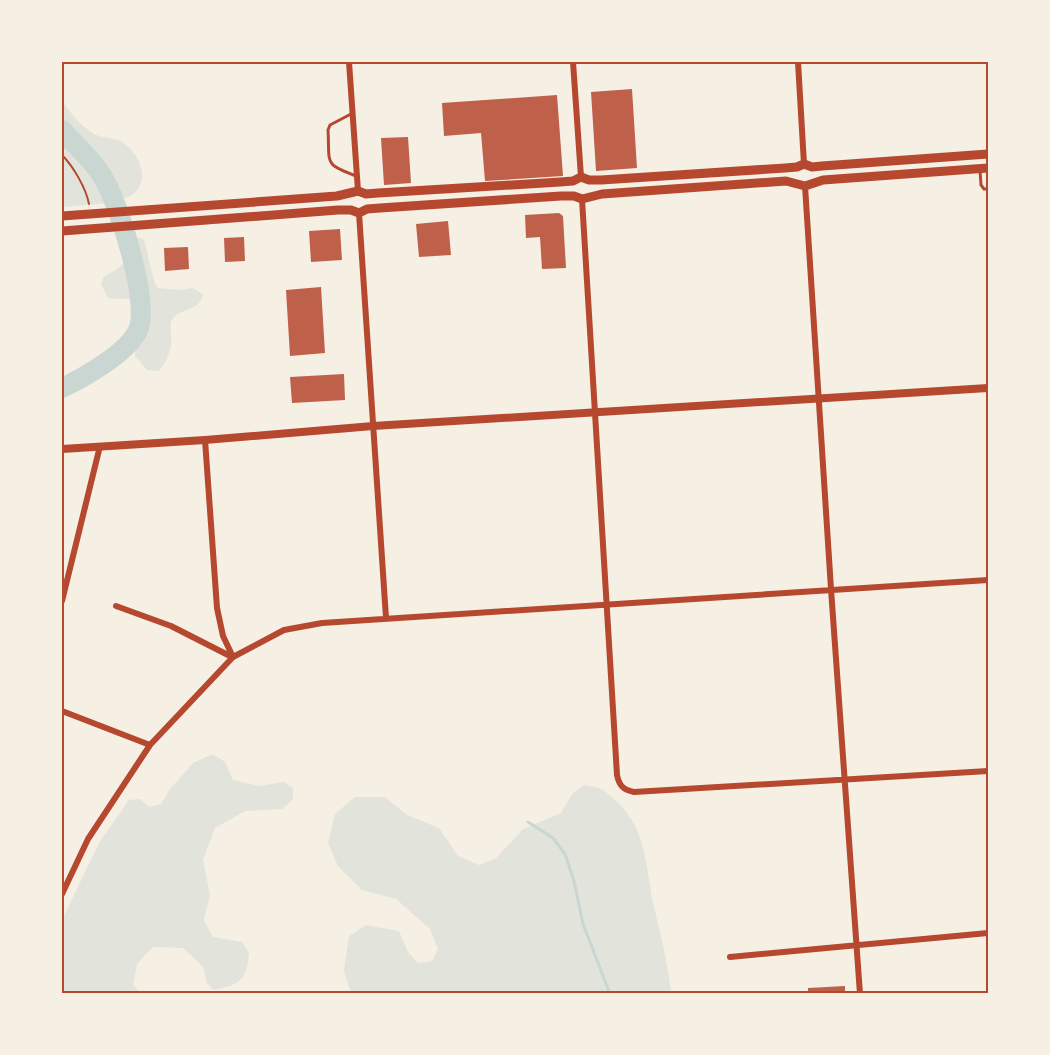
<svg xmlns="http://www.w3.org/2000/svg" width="1050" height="1055" viewBox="0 0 1050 1055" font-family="Rubik,sans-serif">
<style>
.green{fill:#e2e4dc}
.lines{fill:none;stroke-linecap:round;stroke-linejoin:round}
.stream{stroke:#c9d6d2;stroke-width:3}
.river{stroke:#c9d6d2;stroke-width:20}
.building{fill:#bf614a}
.path{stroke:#b5482f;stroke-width:2}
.service{stroke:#b5482f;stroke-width:3}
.minor{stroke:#b5482f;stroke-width:6}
.tertiary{stroke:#b5482f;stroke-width:8}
.secondary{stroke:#b5482f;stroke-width:9}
.neatline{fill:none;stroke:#b5482f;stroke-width:2}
</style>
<rect width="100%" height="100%" fill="#f6efe4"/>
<path class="green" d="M62,100C70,113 80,125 94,134C102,138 112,137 120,141C139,151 152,180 132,195C127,199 116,199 110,199L111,203L62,207Z
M138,237L144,240C148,252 152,281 158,288L179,290L193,288L203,294C201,310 184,308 174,317C167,324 173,336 171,345C169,355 165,363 159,371L147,370L135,356C135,346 139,346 143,338C151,327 147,315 145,303C133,297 121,300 108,298L101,284L103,277C132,263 122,260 138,237Z
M213,754L225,762L233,780L259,786L284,782L293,788V799L282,809L245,811L215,828L203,860L210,895L204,920L213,937L242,942L249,952C247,980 240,985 213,990L207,983L203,967L183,948L153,947L137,964L133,985L140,993H62V920L99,843L129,800L140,799L149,807L161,804L170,789L193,763Z
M584,785C601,787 604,790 616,801C648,830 645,868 654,907C661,936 668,964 671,993H351L344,971L349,936L366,925L399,931L408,952L418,963L432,961L438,949L430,929L396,899L362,890L338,866L328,843L335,814L355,797H385L407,815L439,828L458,856L479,865L496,858L523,829L561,813L573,793Z"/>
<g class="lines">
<path class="stream" d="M528,822L553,838L565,854L574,881L583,924L610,994"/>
<path class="river" d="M62,130C77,148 96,162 106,183C120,209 150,303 138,330C129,352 83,378 62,388"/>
</g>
<path class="building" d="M632,89L637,168L596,171L591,92Z
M557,95L563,176L485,181L481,133L444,136L442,103Z
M408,137L411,183L384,185L381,138Z
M559,213L563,216L566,268L542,269L540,237L526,238L525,215Z
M448,221L451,255L419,257L416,224Z
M340,229L342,260L311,262L309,231Z
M244,237L245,261L225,262L224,238Z
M188,247L189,269L165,271L164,248Z
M321,287L325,353L290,356L286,290Z
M344,374L345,400L292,403L290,377Z
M845,986V994H808V988Z"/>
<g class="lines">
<path class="path" d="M62,155C73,166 86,188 89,204"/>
<path class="service" d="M351,114L330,125L328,130C330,164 323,164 356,176
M980,170L981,185L984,189H988"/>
<path class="minor" d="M349,62L358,191
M573,62L581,177
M798,62L804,164
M805,186L831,589L860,994
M582,199L617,775C619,785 623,790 634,792L988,771
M359,213L386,618
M205,440L217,608L223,636L233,657
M62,601L100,446
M116,606L171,626L232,657
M62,711L150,745
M62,894L88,839L150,745L233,657L284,630L322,623L988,580
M730,957L988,933"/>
<path class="tertiary" d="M62,449L205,440L373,426L988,388"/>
<path class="secondary" d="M62,216L337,196L358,191L366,194L378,193L560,182L573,181L581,177L589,180H601L785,168L797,167L804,164L812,167L822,166L988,154
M62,231L338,210H351L359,213L367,209L380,208L561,196H574L582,199L602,194L786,181L805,186L823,180L988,168"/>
</g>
<rect width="1050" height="1055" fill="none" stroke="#f6efe4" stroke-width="126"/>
<rect x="63" y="63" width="924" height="929" class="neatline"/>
</svg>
